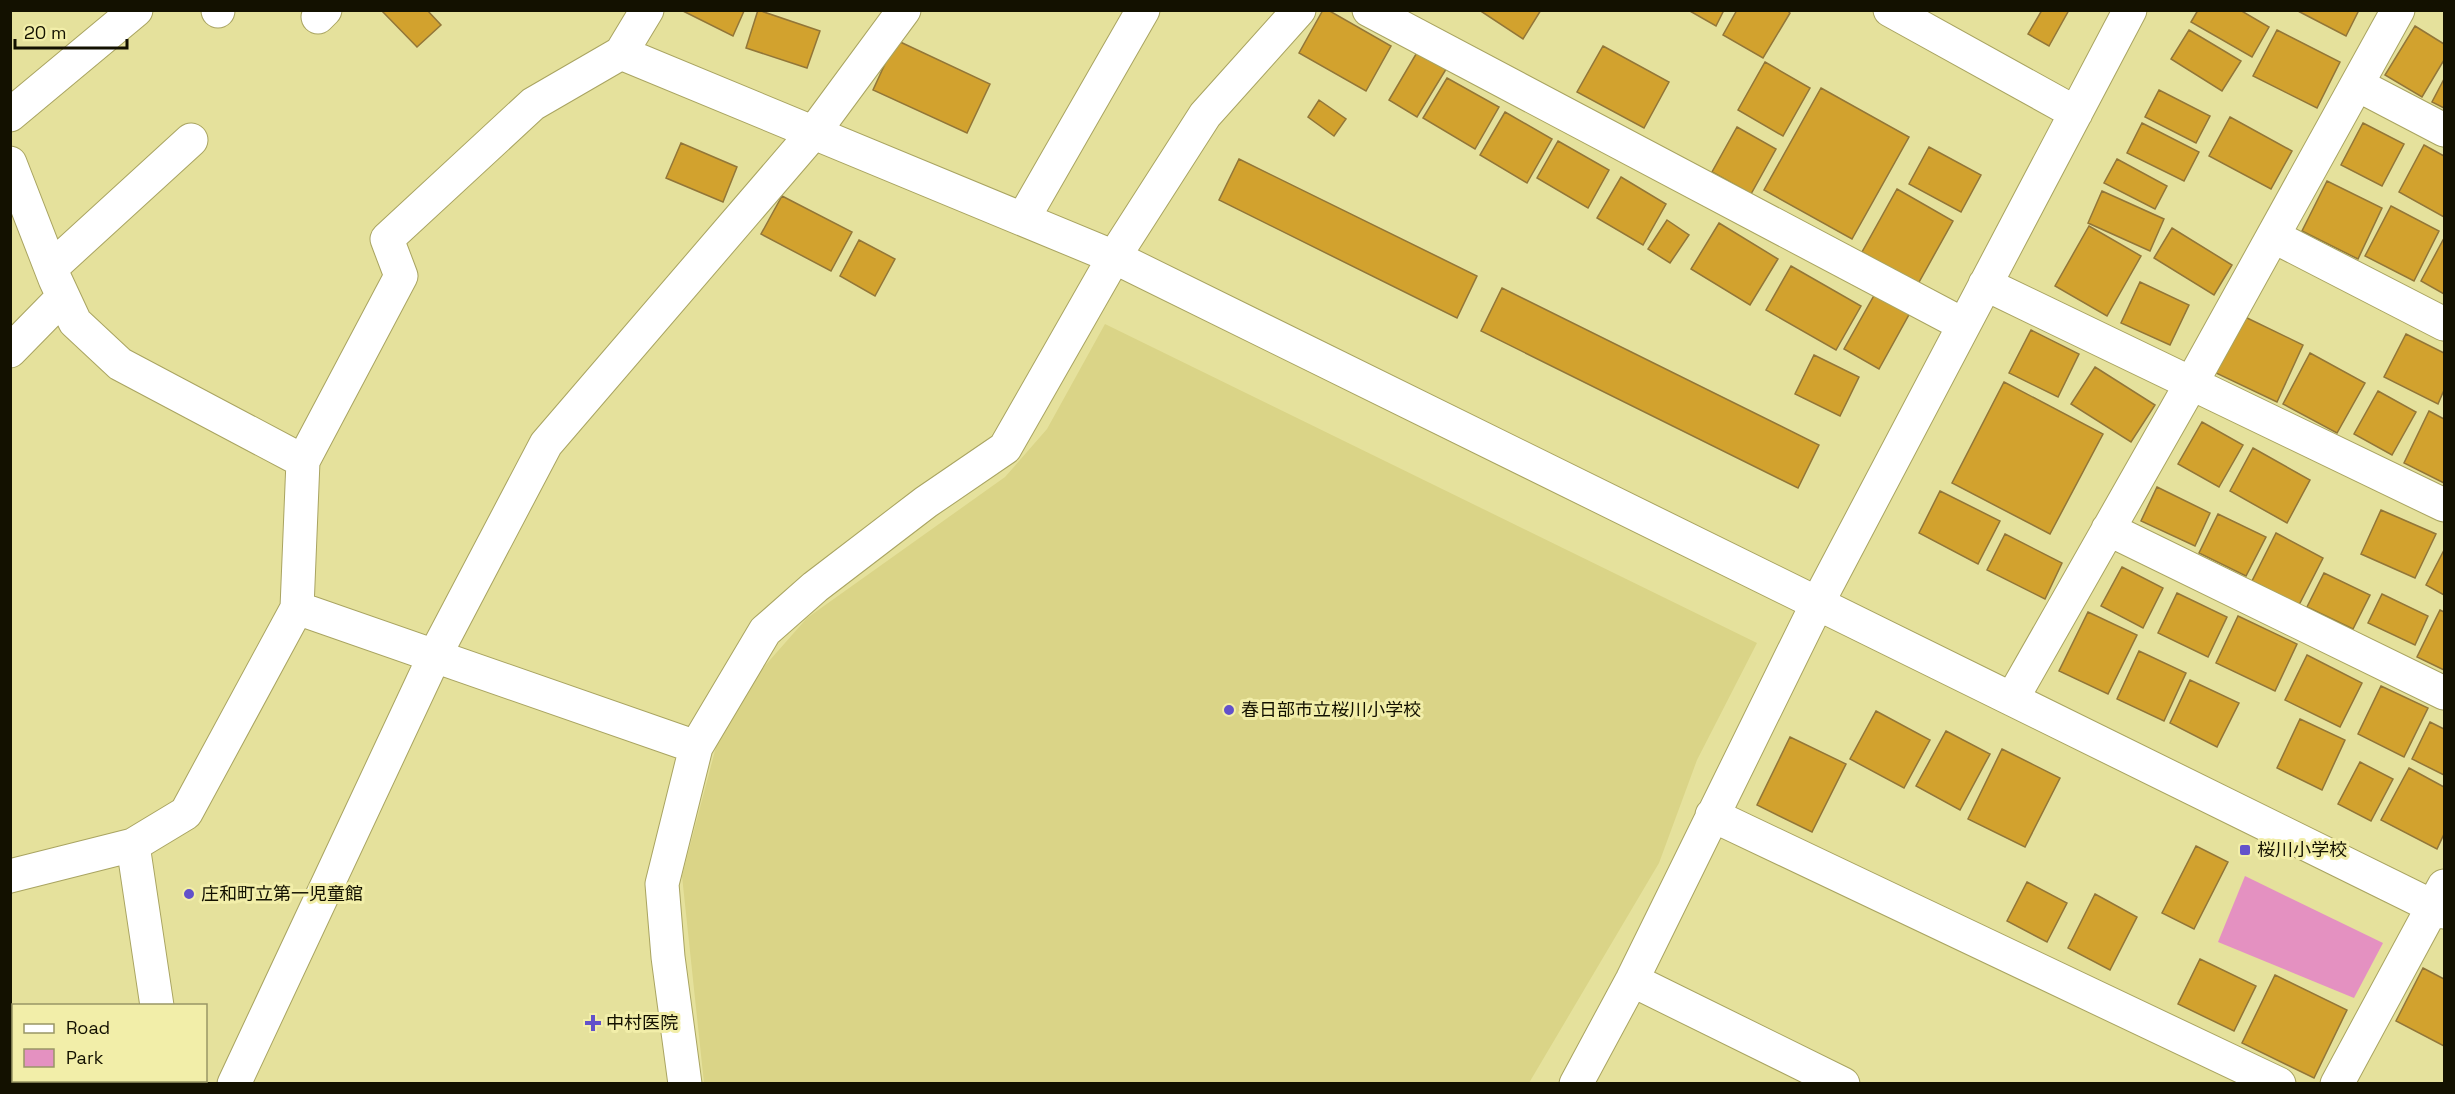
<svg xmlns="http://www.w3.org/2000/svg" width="2455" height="1094" viewBox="0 0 2455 1094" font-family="'Space Grotesk','Noto Sans JP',sans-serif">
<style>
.built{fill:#dad487}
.green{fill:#e491c1}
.building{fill:#d2a22e;stroke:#927638;stroke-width:1.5}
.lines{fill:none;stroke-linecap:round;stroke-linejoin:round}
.minor-casing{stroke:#a9a461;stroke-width:35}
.minor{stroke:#fff;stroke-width:33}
.poi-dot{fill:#6251ca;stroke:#f2eea9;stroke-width:2}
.labels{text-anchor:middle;stroke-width:6;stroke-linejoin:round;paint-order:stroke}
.poi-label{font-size:18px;fill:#131100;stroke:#f2eea9;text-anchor:start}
</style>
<rect width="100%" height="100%" fill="#e5e19c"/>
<path class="built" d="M1105,324L1757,643L1697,760L1659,863L1529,1083H704L682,876L717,743L755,677L807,618L1005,477L1047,429Z"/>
<path class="green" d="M2245,876L2383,943L2354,998L2218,942Z"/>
<path class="building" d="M381,10H427L441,25L417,47Z
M681,10H743L744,11L733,36Z
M758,10L820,31L807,68L746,48Z
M1323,10H1328L1391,46L1366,91L1299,53Z
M1479,10H1541L1523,39Z
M1688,10H1724L1716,26Z
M1737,10H1787L1790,13L1763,58L1723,35Z
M2042,10H2069L2049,46L2028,34Z
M2198,10H2240L2269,27L2252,57L2191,22Z
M2296,10H2359L2346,36Z
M2415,26L2444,44V60L2422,97L2385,75Z
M2189,30L2241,61L2222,91L2171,59Z
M2277,30L2340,62L2317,108L2253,76Z
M896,40L990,84L967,133L873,90Z
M1603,46L1669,82L1644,128L1577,92Z
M1419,49L1448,66L1417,117L1389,100Z
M1765,62L1810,88L1783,136L1738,110Z
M1447,78L1499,107L1475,149L1423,118Z
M2444,79V108L2432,102Z
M1821,88L1909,137L1852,239L1764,190Z
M2159,90L2210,116L2196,143L2145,117Z
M1319,100L1346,119L1334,136L1308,117Z
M1505,112L1552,139L1527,183L1480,155Z
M2230,117L2292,151L2271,189L2209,156Z
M2142,123L2199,152L2184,181L2127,153Z
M2363,123L2404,144L2382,186L2341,165Z
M1737,127L1776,149L1751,194L1712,172Z
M1558,141L1609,170L1588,208L1537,178Z
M681,143L737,167L723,202L666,178Z
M2424,145L2444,156V217L2399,192Z
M1929,147L1981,175L1961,212L1909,184Z
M1239,159L1477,276L1457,318L1219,200Z
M2117,159L2167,186L2155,209L2104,183Z
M1621,177L1666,204L1643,245L1597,218Z
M2327,181L2382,208L2358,259L2302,231Z
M1897,189L1953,221L1918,284L1862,252Z
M2102,191L2164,219L2150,251L2088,223Z
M782,196L852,232L831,271L761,234Z
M2391,206L2439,231L2414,281L2365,256Z
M1667,220L1689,235L1670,263L1648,249Z
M1719,223L1778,259L1750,305L1691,269Z
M2089,226L2141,256L2107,316L2055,286Z
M2172,228L2232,265L2214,295L2154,258Z
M859,240L895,259L875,296L840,276Z
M2443,240L2444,241V294L2421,281Z
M1791,266L1861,306L1836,350L1766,310Z
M2140,282L2189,305L2170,345L2121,323Z
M1502,288L1819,445L1798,488L1481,331Z
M1876,292L1911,311L1879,369L1844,349Z
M2243,316L2303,345L2277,402L2216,373Z
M2031,330L2079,354L2058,397L2009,373Z
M2406,334L2444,353V390L2438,404L2384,377Z
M2310,353L2365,383L2337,433L2283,404Z
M1814,355L1859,377L1840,416L1795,394Z
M2095,367L2155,405L2131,442L2071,404Z
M2004,382L2103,434L2050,534L1952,483Z
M2378,391L2416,412L2392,455L2354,434Z
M2429,411L2444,419V483L2404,463Z
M2202,422L2243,445L2219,487L2178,464Z
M2253,448L2310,480L2287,523L2230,491Z
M2157,487L2210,513L2195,546L2141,521Z
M1940,491L2000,521L1978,564L1919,533Z
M2381,510L2436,534L2415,578L2361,554Z
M2218,514L2266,537L2246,576L2199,553Z
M2276,533L2323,558L2299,605L2252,581Z
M2005,534L2062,563L2045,599L1987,570Z
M2444,550V595L2426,585Z
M2122,567L2163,588L2143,628L2101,606Z
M2324,573L2370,595L2353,629L2307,607Z
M2177,593L2227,617L2208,657L2158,633Z
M2382,594L2428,616L2415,645L2368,623Z
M2440,610L2444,612V670L2417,657Z
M2088,612L2137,635L2108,694L2059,671Z
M2238,616L2297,644L2275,691L2216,663Z
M2139,651L2186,673L2164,721L2117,699Z
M2307,655L2362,683L2340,727L2285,700Z
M2190,680L2239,703L2217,747L2170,723Z
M2381,686L2428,708L2404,757L2358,734Z
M1876,711L1930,740L1904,788L1850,759Z
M2300,719L2345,740L2322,790L2277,768Z
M2430,722L2444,729V775L2412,759Z
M1946,731L1990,754L1960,810L1916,786Z
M1790,737L1846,764L1812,832L1757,805Z
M2002,749L2060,778L2025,847L1968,819Z
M2360,762L2393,779L2371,821L2338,804Z
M2409,768L2444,787V834L2437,849L2381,820Z
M2196,846L2228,862L2194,929L2162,913Z
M2027,882L2067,903L2047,942L2007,921Z
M2095,894L2137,917L2110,970L2068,948Z
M2200,959L2256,986L2234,1031L2178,1004Z
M2423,968L2444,979V1046L2396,1021Z
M2275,975L2347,1010L2314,1078L2242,1043Z"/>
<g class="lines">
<defs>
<path id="minor" d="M218,10V11
M1369,10L1964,325
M1890,10L2076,113
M318,17L325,10
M621,53L1114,257L2444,912
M2358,85L2444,130
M10,115L136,10
M10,163L55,279L75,322L120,364L303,461
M1023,219L1143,10
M2273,236L2444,324
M51,268L191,140
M1985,284L2444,505
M10,351L63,297
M2108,529L2444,693
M297,608L696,747
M2012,699L2191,384L2398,10
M1712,815L2279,1084
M133,845L157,1006
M10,876L133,845L186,813L297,608L303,461L401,276L387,239L533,104L621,53L647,10
M1632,980L1843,1084
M168,1080L169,1084
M234,1084L435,655L546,444L814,132L904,10
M685,1084L668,957L662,884L696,747L765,631L815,587L926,502L1005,448L1114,257L1205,115L1299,10
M1576,1084L1632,980L1818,602L2130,10
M2337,1084L2444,886"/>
</defs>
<use href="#minor" class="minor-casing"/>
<use href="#minor" class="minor"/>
</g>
<g class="poi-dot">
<circle cx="1229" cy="710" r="6"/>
<rect x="2239" y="844" width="12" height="12" rx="3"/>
<circle cx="189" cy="894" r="6"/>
<path d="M590 1014h6v6h6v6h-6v6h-6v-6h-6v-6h6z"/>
</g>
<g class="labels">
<g class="poi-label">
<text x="1241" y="716">春日部市立桜川小学校</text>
<text x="2257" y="856">桜川小学校</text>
<text x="201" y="900">庄和町立第一児童館</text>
<text x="606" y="1029">中村医院</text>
</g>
</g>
<rect width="2455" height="1094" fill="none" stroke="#131100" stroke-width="24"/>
<rect x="12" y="1004" width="195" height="78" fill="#f2eea9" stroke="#999665" stroke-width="1.5"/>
<rect x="24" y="1024" width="30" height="9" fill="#ffffff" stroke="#999665" stroke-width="1.5"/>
<text x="66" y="1034" font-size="18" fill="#131100">Road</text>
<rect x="24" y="1049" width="30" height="18" fill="#e491c1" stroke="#999665" stroke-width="1.5"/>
<text x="66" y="1064" font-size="18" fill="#131100">Park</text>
<path d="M15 39v9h112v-9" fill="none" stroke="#131100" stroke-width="3"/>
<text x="24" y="39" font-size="18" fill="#131100" stroke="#f2eea9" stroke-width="4.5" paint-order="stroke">20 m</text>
</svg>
